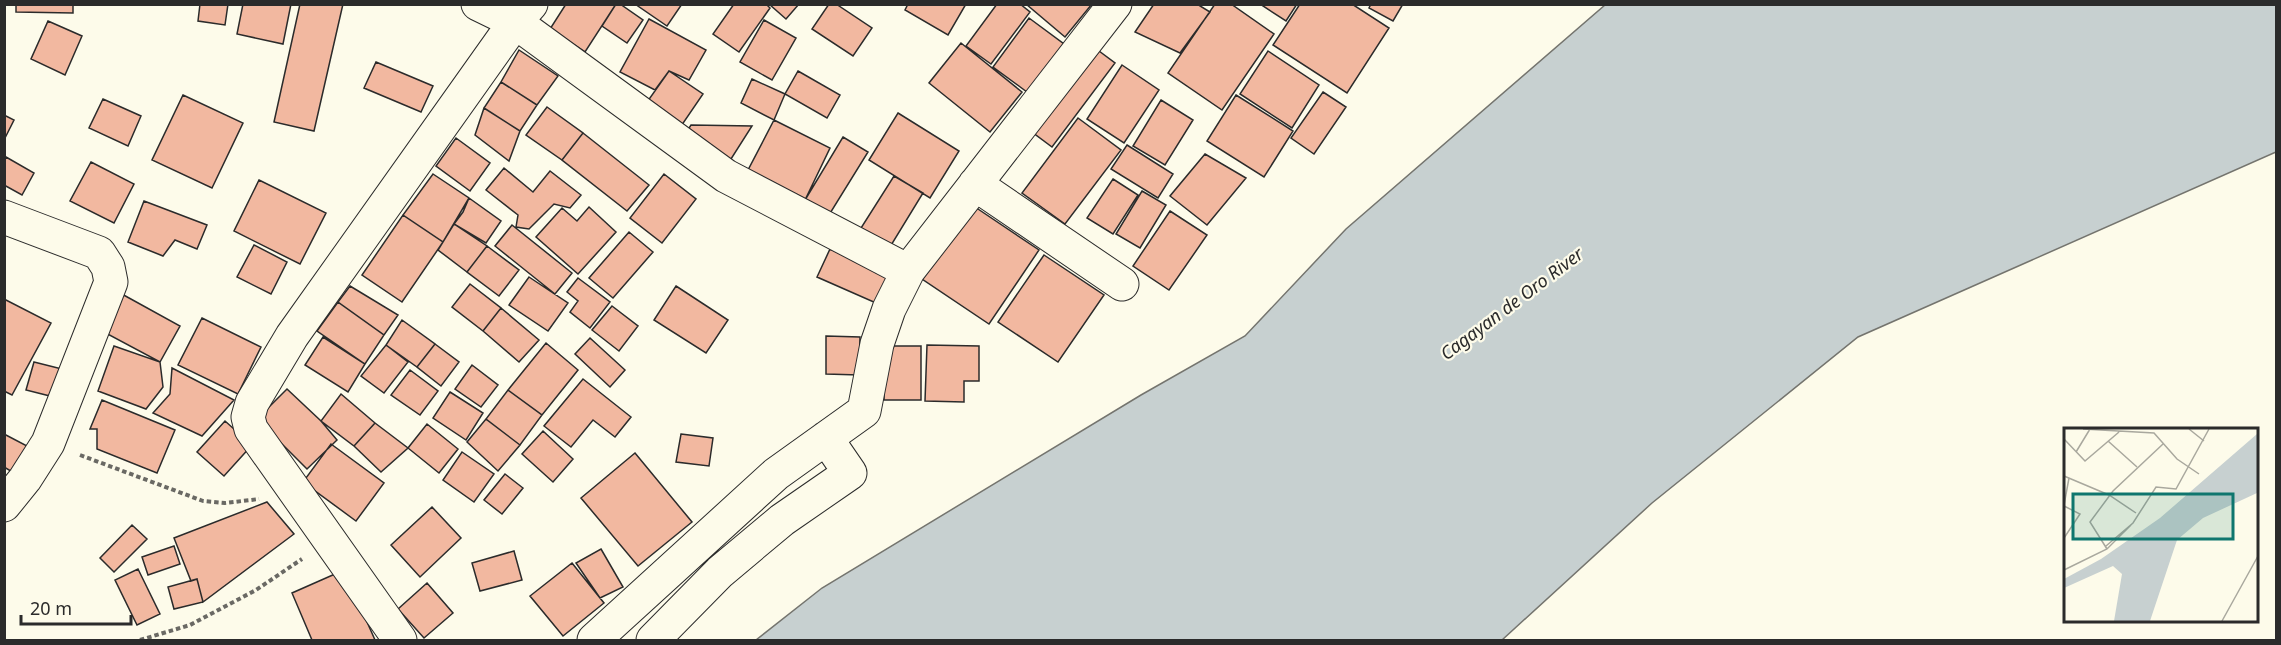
<svg xmlns="http://www.w3.org/2000/svg" width="2281" height="645" viewBox="0 0 2281 645" font-family="'Noto Sans',sans-serif">
<style>
.water{fill:#c7d0d0;stroke:#74746e;stroke-width:1.5}
.building{fill:#f2b8a0;stroke:#2b2b2b;stroke-width:1.5}
.lines{fill:none;stroke-linecap:round;stroke-linejoin:round}
.minor-casing{stroke:#2b2b2b;stroke-width:35}
.path{stroke:#6a6964;stroke-width:4;stroke-dasharray:4.5 3;stroke-linecap:butt}
.minor{stroke:#fdfbea;stroke-width:33}
.labels{text-anchor:middle;stroke-width:4.5;stroke-linejoin:round;paint-order:stroke}
.water-label{font-size:18px;font-style:italic;fill:#2b2b2b;stroke:#fdfbea}
.inset-road{fill:none;stroke:#a9a89e;stroke-width:1.5}
.view{fill:#0f766e;fill-opacity:0.15;stroke:#0f766e;stroke-width:3}
.inset-edge{fill:none;stroke:#2b2b2b;stroke-width:3}
</style>
<rect width="100%" height="100%" fill="#fdfbea"/>
<path class="water" d="M1605,5H2276V152L1858,337L1652,503L1502,640H756L822,588L1141,395L1245,336L1346,229Z"/>
<path class="building" d="M16,4H73V13L16,12Z
M200,4H228L225,25L198,21Z
M243,4H291L283,44L237,34Z
M300,4H343L314,131L274,122Z
M566,4H616L585,52L550,29Z
M616,4H620L643,20L627,43L602,26Z
M635,4H682L667,26Z
M734,4H766L770,8L739,52L713,34Z
M769,4H799L786,19Z
M829,4H836L872,28L853,56L812,29Z
M908,4H966L948,35L905,10Z
M997,4H1020L1030,12L991,64L966,46Z
M1026,4H1092L1065,37Z
M1154,4H1197L1210,12L1180,53L1135,32Z
M1215,4H1231L1274,34L1222,110L1168,73Z
M1260,4H1297L1286,21Z
M1300,4H1352L1389,28L1347,93L1273,45Z
M1371,4H1403L1393,21L1369,8Z
M1029,18L1064,44L1027,92L993,67Z
M649,19L706,50L689,80L669,71L655,90L620,72Z
M764,20L796,38L772,80L740,62Z
M48,21L82,36L65,75L31,59Z
M961,43L1022,92L990,132L929,83Z
M1095,48L1115,63L1052,147L1032,132Z
M519,50L558,76L537,105L501,82Z
M1268,51L1319,85L1292,128L1240,94Z
M376,62L433,86L421,112L364,88Z
M1122,65L1159,90L1124,143L1087,119Z
M669,71L703,94L675,135L640,112Z
M798,71L840,95L827,118L785,94Z
M752,79L785,94L774,120L741,103Z
M501,82L537,105L520,131L484,108Z
M1323,92L1346,107L1314,154L1291,138Z
M183,95L243,123L212,188L152,160Z
M1236,95L1293,131L1264,177L1207,141Z
M103,99L141,116L128,146L89,128Z
M1161,100L1193,120L1165,165L1133,146Z
M547,107L583,133L562,160L526,135Z
M484,108L520,131L509,161L475,135Z
M898,113L959,151L930,198L869,160Z
M4,115L14,120L4,140Z
M1078,118L1121,150L1065,224L1022,193Z
M774,120L830,148L805,200L747,172Z
M691,125L752,126L724,170L680,142Z
M583,133L649,185L627,211L562,160Z
M843,137L868,152L829,215L805,200Z
M456,138L490,163L470,191L436,166Z
M1127,145L1173,174L1158,198L1111,169Z
M1205,154L1246,178L1207,225L1170,196Z
M6,157L34,173L22,195L4,185V161Z
M91,162L134,184L114,223L70,201Z
M504,168L533,192L550,171L581,195L570,208L554,204L529,229L516,227L518,215L486,190Z
M433,174L469,198L443,242L403,215Z
M664,174L696,199L662,243L630,218Z
M894,176L923,193L890,247L861,228Z
M1113,179L1138,195L1113,234L1087,218Z
M259,180L326,213L300,264L234,231Z
M1142,191L1166,205L1140,248L1116,234Z
M469,198L501,221L486,243L454,224L463,212Z
M144,201L207,225L197,249L175,240L163,256L128,242Z
M972,205L1039,250L989,324L922,279Z
M589,207L616,232L578,274L536,237L562,208L577,221Z
M1170,211L1207,235L1169,290L1133,266Z
M403,215L443,242L402,302L362,275Z
M454,224L487,246L467,272L438,250Z
M512,225L572,273L555,294L495,246Z
M629,232L653,252L613,298L589,278Z
M254,245L287,262L271,294L237,277Z
M487,246L519,270L499,296L467,272Z
M830,249L889,274L876,303L817,277Z
M1044,255L1104,295L1058,362L998,322Z
M529,277L568,303L548,331L509,305Z
M578,278L610,302L590,328L570,312L578,301L567,292Z
M470,284L501,308L483,331L452,307Z
M350,286L398,315L384,335L338,302Z
M676,286L728,320L706,353L654,320Z
M120,293L180,326L160,362L100,330Z
M4,299L51,323L12,395L4,391Z
M338,302L384,335L365,364L317,331Z
M612,306L638,326L619,351L592,330Z
M501,308L539,340L519,362L483,331Z
M202,318L261,347L238,394L178,365Z
M402,320L435,344L417,367L386,345Z
M826,336L860,337L859,375L826,374Z
M323,337L365,364L348,392L305,365Z
M590,338L625,370L610,387L575,354Z
M546,343L578,370L542,415L508,390Z
M435,344L459,362L441,386L417,367Z
M386,345L408,362L384,393L361,376Z
M927,345L979,346V381H964V402L925,401Z
M114,346L160,362L163,387L146,409L98,391Z
M884,346H921V400H884Z
M34,362L62,369L54,397L26,390Z
M472,365L498,385L481,407L455,389Z
M172,368L234,400L202,436L153,413L170,394Z
M410,370L438,391L420,415L391,395Z
M583,379L631,417L615,437L593,420L571,447L544,426Z
M287,389L321,421L337,440L307,469L257,419Z
M508,390L542,415L520,445L486,419Z
M450,392L483,413L466,440L433,418Z
M341,394L375,423L354,446L321,421Z
M102,400L175,430L157,473L97,449V429H90Z
M486,419L520,445L498,471L467,442Z
M225,421L252,445L224,476L197,452Z
M375,423L408,448L381,472L354,446Z
M427,424L458,449L439,473L408,448Z
M543,431L573,459L553,482L522,454Z
M4,434L29,447L14,473L4,467Z
M681,434L713,438L709,466L676,462Z
M331,444L384,483L356,521L303,482Z
M462,452L494,474L474,502L443,480Z
M635,453L692,522L638,566L581,498Z
M505,474L523,488L502,514L484,500Z
M267,502L294,534L203,602L197,579L191,581L174,538Z
M432,507L461,538L420,577L391,545Z
M132,525L147,539L114,572L100,558Z
M174,546L180,564L148,575L142,557Z
M601,549L623,587L600,598L576,563Z
M514,551L522,580L480,591L472,563Z
M572,563L604,603L563,636L530,596Z
M138,569L160,614L137,625L115,580Z
M344,570L375,640H312L292,593Z
M197,579L203,602L174,609L168,587Z
M427,583L453,613L424,638L398,609Z"/>
<g class="lines">
<defs>
<path id="minor" d="M478,4L515,22L726,176L908,271
M975,184L1122,284
M4,217L99,253L108,267L111,282L48,443L25,479L4,505
M400,640L251,429L248,417L252,403L292,336L515,22L531,4
M594,640L776,474L864,411L877,344L889,309L908,271L1115,4
M653,640L720,572L782,520L850,473L826,438"/>
</defs>
<use href="#minor" class="minor-casing"/>
<path class="path" d="M80,455L203,501L225,503L259,499
M140,640L190,625L256,590L302,559"/>
<use href="#minor" class="minor"/>
</g>
<g class="labels">
<g class="water-label">
<text transform="translate(1512 304) rotate(-37)" y="6">Cagayan de Oro River</text>
</g>
</g>
<g transform="translate(2064 428)">
<rect width="194" height="194" fill="#fdfbea"/>
<path d="M193,6V65L139,90L113,112L86,193H50L58,146L49,138L0,160V151L37,131L96,90Z" fill="#c7d0d0"/>
<path class="inset-road" d="M19,1L90,5L113,31L135,46M125,1L140,13M0,11L21,33L55,4M44,13L73,39M12,24L26,1M0,48L45,67L72,85M0,77L5,50M0,78L16,86L0,110M42,118L69,95L92,59L112,61L145,1M43,121L26,94L49,63L99,16M0,142L43,121L67,97M158,193L194,128"/>
<path class="view" d="M9,66H169V111H9Z"/>
<rect width="194" height="194" class="inset-edge"/>
</g>
<rect width="2281" height="645" fill="none" stroke="#2b2b2b" stroke-width="12"/>
<path d="M21 615v9h110v-9" fill="none" stroke="#2b2b2b" stroke-width="3"/>
<text x="30" y="615" font-size="18" fill="#2b2b2b" stroke="#fdfbea" stroke-width="4.5" paint-order="stroke">20 m</text>
</svg>
